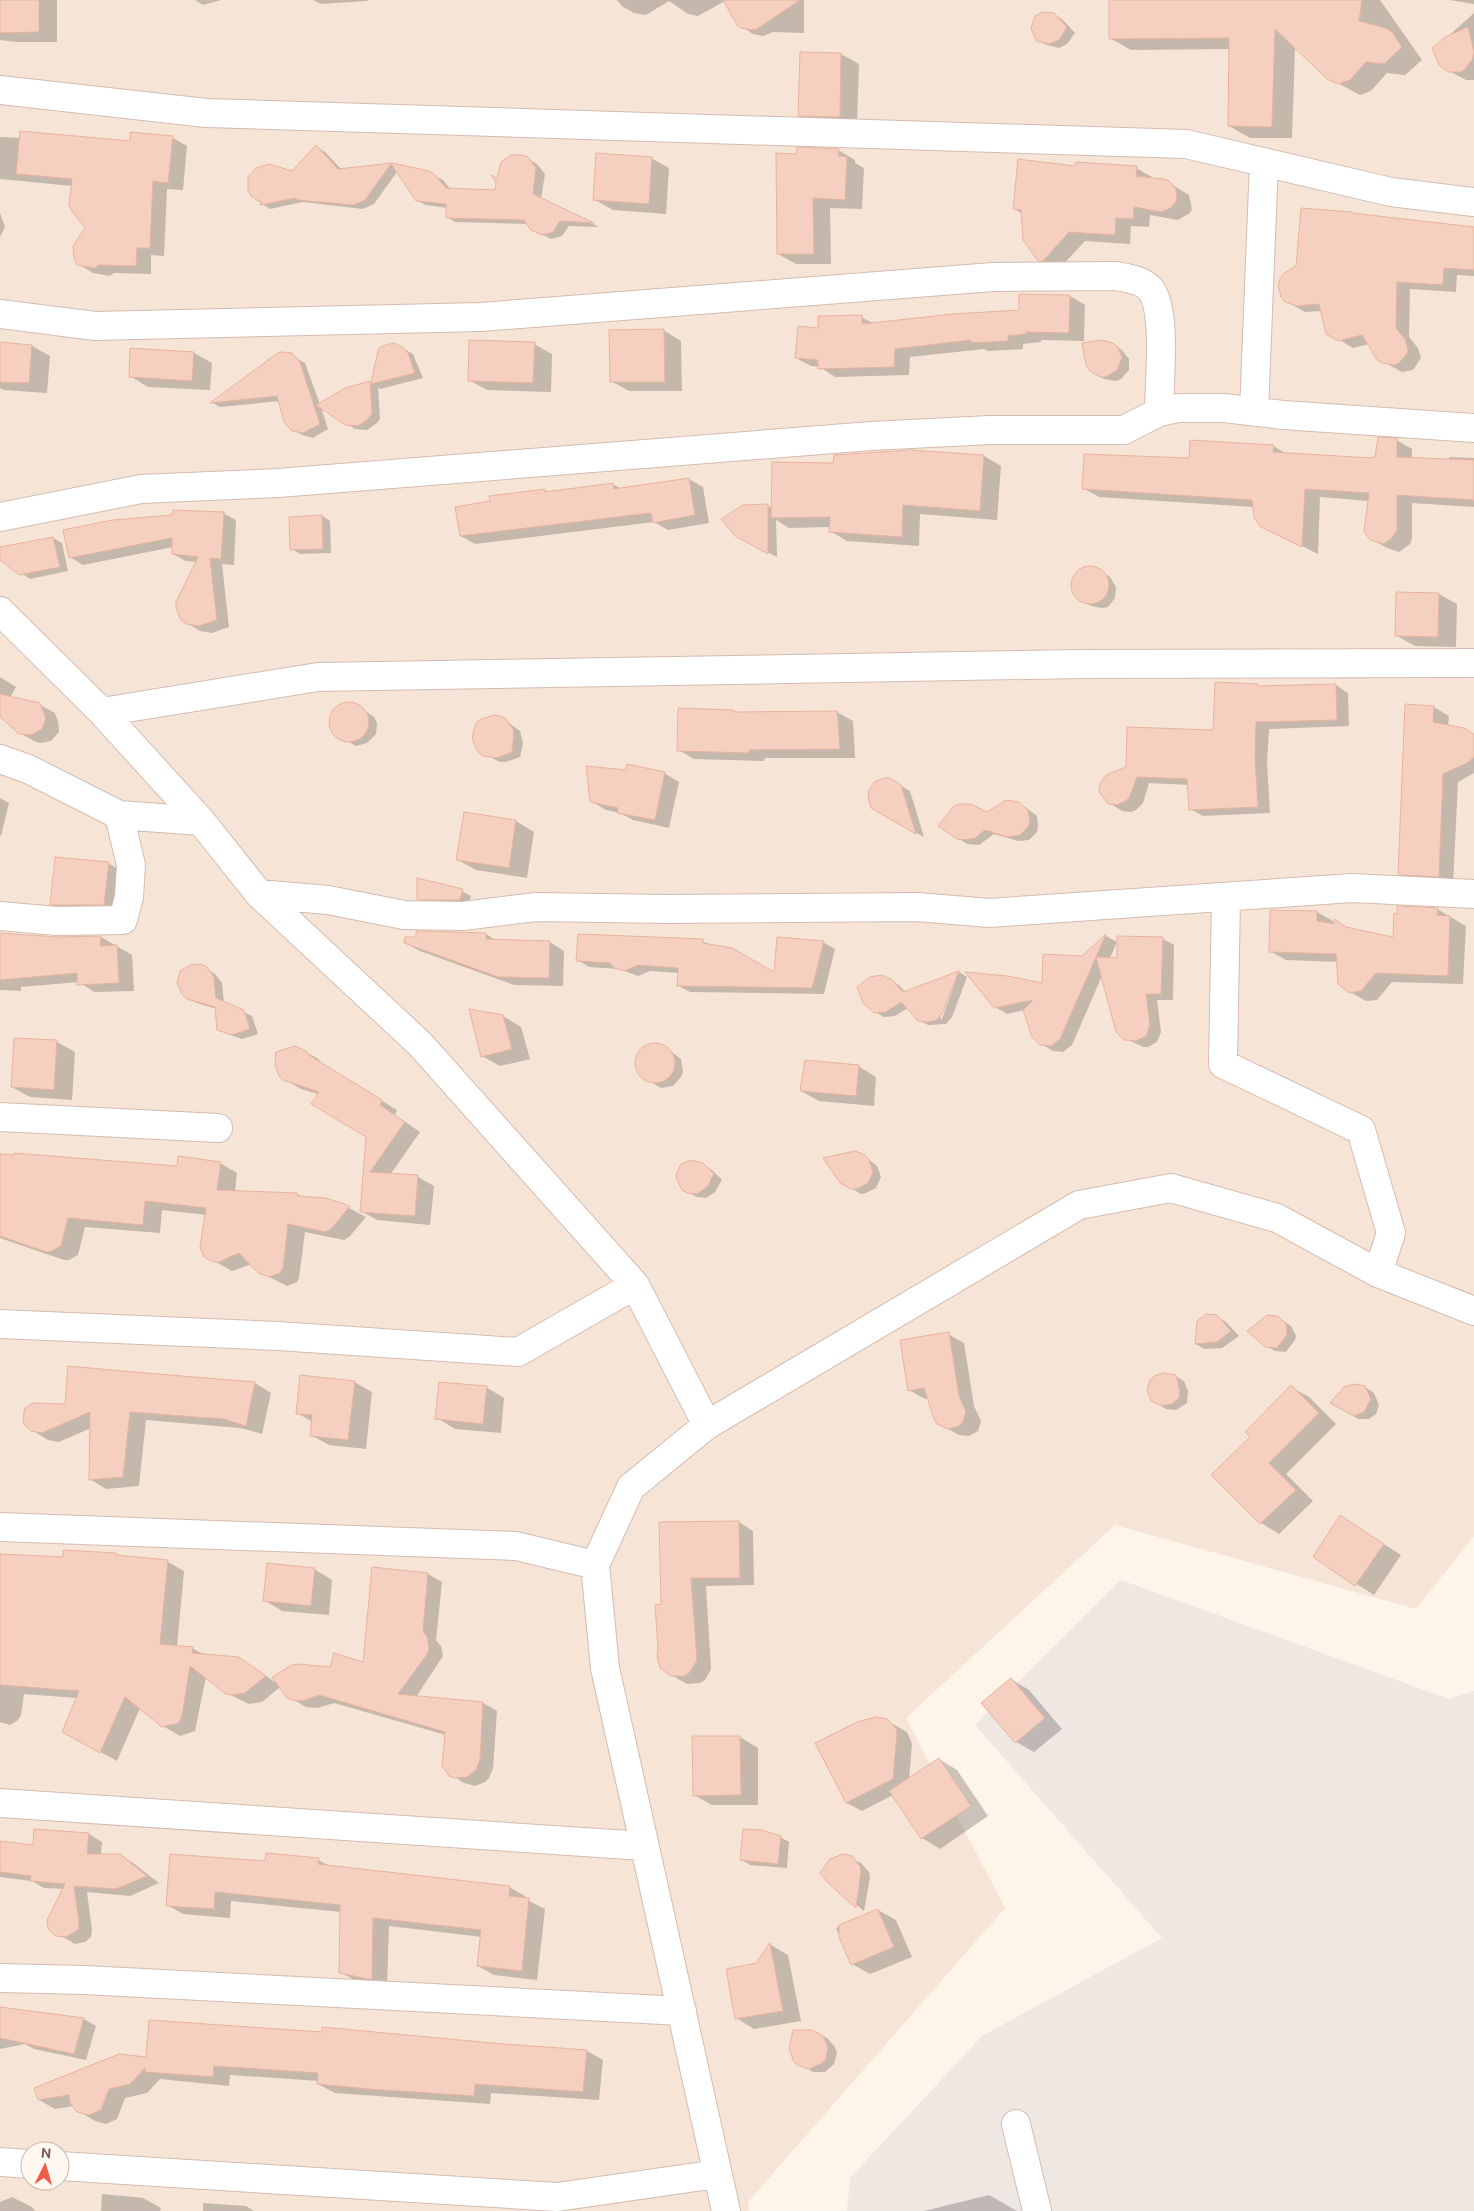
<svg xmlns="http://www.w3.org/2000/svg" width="1474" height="2211" viewBox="0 0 1474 2211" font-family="Ubuntu,sans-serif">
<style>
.residential{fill:#f6e5d7;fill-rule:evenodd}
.industrial{fill:#efe7e2}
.shadow{fill:#0003;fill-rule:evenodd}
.building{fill:#f5cfbf;stroke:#e9b39e}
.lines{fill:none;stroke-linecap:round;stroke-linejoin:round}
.minor-casing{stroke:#d4bcb0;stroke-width:30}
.minor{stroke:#fff;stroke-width:28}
</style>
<rect width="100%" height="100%" fill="#fef4e9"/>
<path class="residential" d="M0,0H1474V1536L1416,1609L1115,1525L906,1718L1005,1908L748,2202L749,2211H0ZM30,2151H60V2181H30Z"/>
<path class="industrial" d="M1121,1580L1449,1699L1474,1691V2211H847L850,2178L982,2036L1162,1938L975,1725Z"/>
<path class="shadow" d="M0,0H57V42H16L0,40Z
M195,0H221L203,5Z
M313,0H368V1L321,4Z
M617,0H804V33L773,32L763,36L753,34L742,27L725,1L698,16L688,14L669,1L646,15L634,13L623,7Z
M1110,0H1380L1422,60L1405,75L1387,73L1371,91L1360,95L1328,78L1295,47L1292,138H1250L1229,126L1230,49L1131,50L1110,38Z
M1449,0H1474V4Z
M1474,13V80H1466L1449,71L1434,49Z
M1053,14L1063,20L1075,33L1067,44L1059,48L1047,45L1037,40Z
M801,53L841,54L859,64L857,127L817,126L799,115Z
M0,137L131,143L173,138L187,146L183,190L167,189L164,256L151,255V274L114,273L110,276L93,273L78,264L86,228L72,186L0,179Z
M316,147L325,152L342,170L392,164L433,175L443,180L451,190L496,191L497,180L528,159L537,164L545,174L541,199L599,227L569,226L562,236L551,239L532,229L528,224L455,222L447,217V208L426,205L416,200L397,172L374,204L363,209L303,202L270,209L256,200L249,190L292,172Z
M838,150L855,160V163L864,168L862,209L830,208L831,264H796L778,254L798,155Z
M651,158L669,168L666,214L613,210L595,200Z
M1076,167L1136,168L1152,177V179L1164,180L1189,195L1192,209L1190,213L1178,220L1150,215L1149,227L1131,226L1130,244L1085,241L1059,269H1055L1039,260L1023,214L1014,209Z
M0,213L5,227L0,237Z
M1474,228V276L1457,275L1456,292L1410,289L1409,337L1418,348L1421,358L1413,370L1402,372L1378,359L1369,344L1353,348L1328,333L1322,311L1305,312L1291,304Z
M1070,296L1085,305L1084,341L1041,340V342L1023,344V349L988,351L984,349L910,357L909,375L835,377L820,367L811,366L796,358L819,329L861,317L875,324L1020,312Z
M663,330L681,341L682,391H629L611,381Z
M0,343L32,346L50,356L47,393L4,390L0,388Z
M534,344L552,354L551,392L487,390L469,380Z
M1113,344L1122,350L1129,359V370L1121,379L1116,381L1104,379L1095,373Z
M404,349L413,354L423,378L380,389L378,387L380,419L377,423L367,430L355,429L321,407L328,429L313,438L302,435L293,430L280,401L220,407L213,403L277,355L296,358L305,363L320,404L369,382L372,384Z
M194,353L212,363L210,390L148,387L130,376Z
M1396,440L1412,449V459L1449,460V457L1474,458V507L1412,503V539L1410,544L1399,552L1387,548L1371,539L1369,501L1320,497L1318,554L1262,526L1254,507L1099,497L1083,488L1190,459L1273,446L1287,454L1372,459L1376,458Z
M984,456L1001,466L997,520L920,514L919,546L847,541L830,531V527L789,528L776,520L777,557L745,541L768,506L772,508L834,464Z
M689,479L703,487L709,523L668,530L654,522L475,544L461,536L492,502L545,490L549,492L613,484L621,489Z
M223,513L236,520L234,565L222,564L229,627L212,633L200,631L187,623L197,562L186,561L173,554V547L83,565L70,557L174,516Z
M322,516L330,521L331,553L300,554L292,549Z
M53,538L62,543L68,571L30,579L0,559V548Z
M1083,568H1095L1110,577L1116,587L1115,598L1108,607L1102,608L1091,606L1077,597L1072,587L1074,576Z
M1397,593L1439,594L1457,604L1456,647L1415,646L1397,636Z
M0,677L16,687L10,698L40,705L55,713L58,721L59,732L51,741L40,743L34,741L20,733L0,715Z
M1257,685L1262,687L1336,685L1348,693L1349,726L1269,729L1267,763L1270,813L1203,816L1190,809L1189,785L1149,783L1143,803L1136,810L1131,812L1122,811L1109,803L1100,792L1214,732Z
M342,704H355L374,717L377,723L376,734L367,743L356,746L335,734L330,718L333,712Z
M1434,707L1449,716L1448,726L1474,735V773L1458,782L1453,884L1414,882L1400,874Z
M734,711L737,713L837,712L853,721L855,758H765L764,761L694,759L679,750Z
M500,717L520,731L523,743L520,757L506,762H500L488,756L473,739V732L480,721Z
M664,773L679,782L669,828L633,820L620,813L606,810L591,801Z
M890,780L910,791L924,837L876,811L870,803Z
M0,798L9,803L1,836L0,835Z
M1024,806L1037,816L1038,827L1037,832L1029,840L1018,841L994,834L979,845L967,844L958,838L987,814Z
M465,814L516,821L534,832L527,878L476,870L458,860Z
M108,863L126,874L122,914H69L51,904Z
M462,891L471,896L469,905L427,904L418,899Z
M1437,909L1466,926L1463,984L1392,982L1377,1000L1366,1001L1350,992L1338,962L1286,960L1270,951L1317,912L1333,921V925L1395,938Z
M486,934L497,941L550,942L564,951L563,986L514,985L420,951L405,943Z
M0,935L57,938L101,937L132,955L134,991L94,992L79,982L21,987V991L0,990Z
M1106,936L1117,942L1110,958L1118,959L1163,939L1174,945L1173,1000H1157L1161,1032L1157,1042L1148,1047H1143L1120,1036L1102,976L1072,1045L1063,1052L1053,1051L1041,1044L1024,1010L1007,1014L995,1007L1043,985L1082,957Z
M702,941L775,974L823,942L835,949L824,994L690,992L679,986V973L650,971L638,976L619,969L589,967L578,960Z
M201,966L215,974L222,983L224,1003L252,1016L258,1034L242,1039L227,1034L218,1029L217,1009L197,1003L187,998L180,989L179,978Z
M959,972L967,977L952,1017L946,1024L928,1025L919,1020L908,1008L895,1016L884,1017L875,1012L891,980L900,986L906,993ZM954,980H956L942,1019L940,1018Z
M503,1016L521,1027L530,1059L500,1066L482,1056Z
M15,1039L57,1042L75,1052L72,1100L30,1097L12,1087Z
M649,1045H662L681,1059L683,1071L681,1077L673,1086L661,1088L641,1076L635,1065L638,1053Z
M288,1048L300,1049L317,1058L325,1066L397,1110L395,1115L420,1132L390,1175L418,1177L434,1186L430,1225L377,1220L361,1211L368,1136L318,1094L301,1089L284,1079L277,1053Z
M858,1066L876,1077L874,1106L819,1101L801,1091Z
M0,1155L178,1167L220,1163L237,1173L235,1192L297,1194L303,1198L326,1200L349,1208L366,1217L350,1236L344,1240L305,1232L299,1278L297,1282L287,1286L259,1272L252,1264L232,1271L205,1256L207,1215L162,1210L160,1233L85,1227L78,1255L69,1260H64L0,1238Z
M864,1156L877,1166L881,1177L876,1188L866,1193L861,1194L841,1182Z
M703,1164L712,1170L722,1180L715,1192L706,1198L697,1197L687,1192Z
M1217,1317L1226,1322L1239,1336L1222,1348L1204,1349L1196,1344Z
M1278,1317L1291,1326L1296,1336L1295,1340L1286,1352L1275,1351L1266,1346Z
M948,1334L964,1343L974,1406L981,1421L978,1431L969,1436L959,1435L943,1426L928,1398L925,1399L909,1390Z
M1175,1376L1184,1381L1188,1391L1187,1403L1176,1410L1166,1409L1157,1403Z
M354,1382L372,1392L366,1449L329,1445L311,1435L313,1422L297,1413Z
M255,1383L271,1393L262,1434L240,1428L146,1420L139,1486L106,1489L90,1479L91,1428L59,1442L48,1440L32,1430L66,1405Z
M486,1387L504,1398L501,1433L455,1429L437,1418Z
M1291,1387L1309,1397L1336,1424L1286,1474L1313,1501L1279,1534L1261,1523L1213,1475L1252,1437Z
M1365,1387L1374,1393L1379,1405L1376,1414L1369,1419H1358L1332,1403Z
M1341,1517L1401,1555L1374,1595L1314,1557Z
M739,1522L753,1531L754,1585L706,1586L711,1669L705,1680L700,1683L687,1684L666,1672L662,1605Z
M116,1554L120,1557L168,1562L184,1571L177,1647L192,1648L205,1655L239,1658L278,1684L331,1668L364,1664L374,1569L428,1574L442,1582L436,1640L441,1646L443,1656L416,1697L483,1703L497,1711L493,1768L489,1778L485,1782L475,1786L464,1783L446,1771L442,1760L446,1735L334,1703L318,1708L306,1707L287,1696L280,1687L262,1702L249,1704L226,1693L206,1677L195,1731L180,1736L163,1726L140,1708L117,1761L80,1741L77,1698L24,1694L21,1715L18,1720L10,1725L0,1722V1555L64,1558Z
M314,1569L332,1580L329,1615L282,1611L264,1600Z
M1011,1679L1029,1690L1062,1729L1034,1752L1016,1742L983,1704Z
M882,1718L907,1732L912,1744L909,1780L939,1759L957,1770L988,1816L940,1849L922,1838L893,1795L862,1811L847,1803Z
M740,1737L758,1748V1805H712L694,1795L693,1738Z
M89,1834L102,1842L101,1855H120L133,1863L159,1883L130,1896L87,1892L92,1930L91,1937L85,1942L75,1944L52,1931L64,1889L44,1888L32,1881L0,1877V1842L34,1846Z
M780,1837L789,1842L787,1868L750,1865L742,1860Z
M843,1855L861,1863L869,1872L870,1877L864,1911L831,1884L822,1873L836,1857Z
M318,1860L331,1867L509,1887L525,1896V1899L545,1909L537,1980L494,1975L478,1966L482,1937L389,1926L387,1987L356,1981L340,1972L341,1912L231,1901L230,1918L183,1914L167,1905L266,1863Z
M878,1910L896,1920L912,1957L870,1974L852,1964L836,1928Z
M771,1945L788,1955L801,2021L754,2029L736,2018L757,1964Z
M29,2012L84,2019L96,2026L86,2060L34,2049L25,2044L0,2049V2019Z
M794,2031L818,2033L827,2038L835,2047L837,2053L834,2064L825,2072H813L804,2066Z
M587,2051L603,2060L599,2100L491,2093L490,2104L335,2093L318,2084L319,2081L230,2075L229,2086L160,2079L147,2093L125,2098L117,2119L106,2124L95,2121L78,2111L74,2106L55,2109L39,2100L147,2059Z
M102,2194L143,2198L161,2208L160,2211H101Z
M989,2195L1017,2211H924Z
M12,2197L32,2207L35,2211H0V2202Z
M203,2203L246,2206L254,2211H203Z"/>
<path class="building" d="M0,0H39V32L0,33Z
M723,0H800L757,29L752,30L741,28L737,25Z
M1109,0H1362L1359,21L1386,28L1392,32L1402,47L1384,64L1366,62L1350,80L1338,84L1327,79L1275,29L1272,127L1228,126L1229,38L1109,39Z
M1043,12L1054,13L1067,27L1059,40L1049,44L1036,41L1031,28L1035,16Z
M1468,27L1474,52L1473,58L1466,68L1461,72H1448L1439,65L1432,48L1445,37Z
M800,52L841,53L840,117L798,116Z
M20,131L130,141V132L173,136L168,183L153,181L150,248H137L136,266L99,265L95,268L77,265L74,257L73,246L85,228L71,210L69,204L72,179L16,174Z
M316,145L338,169L392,163L429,171L434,174L446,188L495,190L496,182L491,175L497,178L501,162L511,155H523L528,157L536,168L533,194L594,223L560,221L553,232L542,235L531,230L524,220L446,218V204L416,201L391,164L365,200L354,205L297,200L296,198L260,205L262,203L251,196L248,190V177L256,168L269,164L292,171Z
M797,147L839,149L838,156L847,157L845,200L813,198L814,254H777L776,153L796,154Z
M596,153L652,157L649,204L593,200Z
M1018,159L1075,166L1076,162L1137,166L1136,176L1164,179L1169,181L1176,189L1177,200L1171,208L1161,212L1134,207L1133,219L1116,218L1115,235L1069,232L1043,261H1038L1023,240L1021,210L1013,209Z
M1301,208L1352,212V213L1474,227V270L1444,268L1443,285L1397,282L1396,328L1405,339L1408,350L1406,355L1399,363L1394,365L1382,363L1377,360L1362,335L1338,341L1326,334L1319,304L1297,306L1285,302L1281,297L1278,285L1280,279L1284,273L1296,266Z
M1019,294L1070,295L1069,333L1026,332V334L1008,336V341L971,343V340L895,349L894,367L818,369V360L795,358L798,326L818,328V316L862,315V324L953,314L1019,310Z
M664,329L665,382H610L609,330Z
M469,340L535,342L533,383L468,381Z
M1102,340L1113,343L1118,347L1122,358L1117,370L1106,377H1100L1090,371L1086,365L1082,343Z
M0,342L32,345L29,383L0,382Z
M394,343L404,348L408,353L415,373L371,384L378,350L382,346Z
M130,348L194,352L192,381L129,377Z
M281,352L292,353L300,362L320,424L303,433L292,431L284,422L277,396L210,403L276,354Z
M370,381L372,413L368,419L358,426L345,425L316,405L345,388Z
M1378,437L1397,438V457L1474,460V500L1397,495V530L1391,539L1383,544L1370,540L1364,531L1369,493L1305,489L1302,547L1261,527L1254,518L1252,500L1082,489L1084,454L1189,458L1190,440L1274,445L1273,452L1371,458L1375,457Z
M911,450L984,455L980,511L903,505L902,537L829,532L830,517L771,518L772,462L833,463L834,455Z
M689,478L695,515L653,523L651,513L460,536L455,507L490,501L489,496L545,489V492L613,483L614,489Z
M768,504V554L735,536L721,519L743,505Z
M173,510L224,512L221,559L210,558L217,620L199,626L186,624L181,620L176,608V602L198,557L172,554V538L69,558L63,530L113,520L172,515Z
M322,515L323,549L290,550L289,517Z
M53,537L60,567L19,575L0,560V547Z
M1071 585a19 19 0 1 1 38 0a19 19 0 1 1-38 0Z
M1396,592L1439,593L1438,637L1395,636Z
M1215,682L1258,684V686L1336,684L1337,720L1256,722L1255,756L1258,807L1189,810L1187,779L1137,777L1130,796L1127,800L1117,805L1108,804L1099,792L1100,784L1106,775L1126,767L1127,727L1213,730Z
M0,694L40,703L46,718L42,729L31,735L19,734L0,717Z
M329 722a20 20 0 1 1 40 0a20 20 0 1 1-40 0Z
M1405,704L1434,706L1433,722L1464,728L1474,734V757L1467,763L1443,774L1439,877L1398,875Z
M678,708L734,710V712L837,711L840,749L749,750V753L677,751Z
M493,715L500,716L506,719L514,731L512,752L497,758L483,756L478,752L472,739L475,725L479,720Z
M627,764L665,772L655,820L617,813L618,808L590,802L586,766L626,770Z
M884,778H890L901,785L916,834L871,808L868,797L869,790L874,782Z
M1006,800L1019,802L1028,810L1030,822L1028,827L1020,835L1008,837L985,830L975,838L963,840L957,839L938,826L953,807L958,804H971L987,812Z
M464,812L516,820L509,868L456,860Z
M55,857L109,862L104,905H50Z
M417,878L463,889L460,900H417Z
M1397,906L1438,908L1437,915L1450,916L1448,976L1376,973L1361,991L1349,993L1338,984L1336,954L1269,952L1270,910L1317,911V921L1334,924V919L1346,927L1393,937L1394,913L1397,914Z
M416,931L486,933V939L550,941L549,978L498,977L404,943L405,937H416Z
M0,933L57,937L101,936L100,946L117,945L119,983L77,985V973L0,980Z
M578,934L703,939V943L732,948L774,972L777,937L824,941L812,988L677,986L678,968L638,965L625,971L614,968L610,963L576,961Z
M1106,934L1096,957L1117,958V936L1163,937L1161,994H1146L1150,1025L1146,1036L1136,1041L1124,1040L1116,1032L1096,957L1060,1039L1051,1046L1040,1045L1032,1037L1023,1010L1033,1000L994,1008L965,972L1007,976L1042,983L1043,954L1082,956Z
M201,964L207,967L214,977L216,998L244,1010L250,1029L232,1035L217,1030L215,1007L187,999L182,994L177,983L180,971L190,965Z
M959,971L943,1012L937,1020L928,1022L918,1021L901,1002L886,1012L874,1013L863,1003L857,987L870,977L881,975L891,979L903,992Z
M469,1009L503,1015L512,1049L481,1057Z
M14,1038L57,1040L54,1090L11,1087Z
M635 1063a20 20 0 1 1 40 0a20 20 0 1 1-40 0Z
M295,1046L306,1051L309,1055L382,1100L380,1105L405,1122L370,1172L418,1175L415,1216L360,1212L366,1137L311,1104L319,1092L283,1080L279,1076L275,1065L276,1052Z
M805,1060L859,1065L856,1096L800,1091Z
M855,1151L865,1155L869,1160L873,1172L868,1183L857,1189H851L840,1183L823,1158Z
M14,1153L177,1166L178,1156L221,1162L217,1190L297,1193V1196L326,1198L350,1206L333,1227L326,1232L288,1224L283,1268L280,1273L269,1277L258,1273L239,1253L219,1262H214L204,1257L200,1247L206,1208L145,1201L143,1225L68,1218L61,1246L52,1251L46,1252L0,1236V1154L14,1155Z
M692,1160L703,1163L714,1174L707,1187L697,1194L687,1193L682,1190L677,1180L676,1175L681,1164Z
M1206,1314L1217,1315L1231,1331L1217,1342L1195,1344L1197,1321Z
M1267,1315L1278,1316L1286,1324L1287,1335L1277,1348L1265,1347L1247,1331Z
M949,1332L959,1396L966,1411L963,1422L959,1426L948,1429L937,1424L934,1419L924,1388L908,1391L900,1340Z
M68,1366L134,1372L255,1382L246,1426L223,1419L130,1412L123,1477L89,1480L90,1412L42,1433L31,1431L24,1424L23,1418L25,1408L33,1403L65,1404Z
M1164,1373L1176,1375L1180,1391L1179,1398L1172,1404L1161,1406L1151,1401L1147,1390L1150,1380L1154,1376Z
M300,1375L355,1381L348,1440L310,1436L312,1415L296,1414Z
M439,1382L487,1386L483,1424L435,1419Z
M1354,1384L1365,1386L1371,1399L1364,1412L1354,1416L1330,1403L1344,1387Z
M1291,1385L1319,1413L1269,1463L1296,1490L1260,1524L1211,1475L1250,1437L1245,1432Z
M1340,1515L1384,1544L1355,1586L1313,1557Z
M739,1521L740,1578H691L697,1660L690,1672L685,1676H671L660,1668L657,1656L658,1648L655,1605L661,1604L659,1522Z
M63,1550L116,1553V1555L168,1560L160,1644L193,1647L192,1653L239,1657L266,1676L245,1693L232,1695L226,1694L190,1666L182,1716L179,1723L162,1727L125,1697L100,1753L62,1732L79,1691L0,1685V1554L63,1557Z
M267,1563L315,1568L311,1606L263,1601Z
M372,1567L428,1573L423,1631L427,1637L429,1648L428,1653L398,1694L483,1702L480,1760L476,1770L467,1777L455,1778L449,1776L442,1766L445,1732L319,1695L303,1701L291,1700L286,1697L272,1677L292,1665L298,1664L330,1667L334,1653L363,1662Z
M1011,1678L1045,1718L1015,1743L981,1703Z
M876,1717L887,1719L896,1728L897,1734L893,1779L846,1803L815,1743L857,1722Z
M692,1736H740L741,1795L693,1796Z
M939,1758L971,1806L921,1839L889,1791Z
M34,1829L89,1833L87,1854H120L147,1876L116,1889L74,1886L79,1922L78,1930L66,1937L55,1936L48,1928L47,1920L65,1884L30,1881L31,1876L0,1872V1841L33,1845Z
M743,1829L762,1830L781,1836L778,1864L740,1860Z
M266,1853L319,1858L318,1864L510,1886L509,1896L529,1898L522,1971L477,1966L481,1930L373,1918L372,1979H368L339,1973L340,1905L215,1892L214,1909L166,1906L170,1854L265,1861Z
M843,1854L852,1856L860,1866L861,1872L856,1908L830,1885L820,1873L830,1859Z
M878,1909L894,1947L851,1965L839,1937V1925Z
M770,1943L783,2011L735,2019L726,1969L756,1963Z
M0,2007L84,2018L74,2054L0,2038Z
M149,2020L322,2032V2027L492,2043L587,2050L583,2092L475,2084L474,2096L368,2089L317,2084L318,2073L214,2066L213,2077L145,2072V2068L130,2084L109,2089L101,2110L89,2115L77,2112L70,2103L69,2095L38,2100L34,2088L119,2054L146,2057Z
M793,2030H812L823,2036L828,2047L826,2059L821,2064L809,2069L797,2065L793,2060L789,2048Z"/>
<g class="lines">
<defs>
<path id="minor" d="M0,90L206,113L1186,144L1391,192L1474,202
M0,314L95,326L481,317L993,277L1116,276C1127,278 1143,280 1151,290C1167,312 1159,383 1159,412
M1254,411L1264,162
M0,517L141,489L278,483L871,436L990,430H1124L1159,412L1178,408H1224L1283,415L1474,428
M0,611L102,712L201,821L259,894L420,1044L635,1285L707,1425
M102,712L318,677L1082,664L1474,663
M0,759L28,769L119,815L201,821
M259,894L328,900L404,915L463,916L536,907L668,909L918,907L989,913L1352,888L1474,894
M1226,897L1223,1064L1361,1130L1391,1233L1378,1273
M0,916L57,921L123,920L129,897L131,865L119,815
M0,1117L218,1128
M0,1324L278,1336L518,1352L635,1285
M0,1527L516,1546L595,1565
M0,1803L644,1846
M0,1978L85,1980L682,2011
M1016,2124L1037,2211
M0,2162L30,2164
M60,2166L557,2197L717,2174
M726,2211L605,1668L595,1565L631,1487L707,1425L1079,1205L1171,1188L1277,1218L1378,1273L1474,1311"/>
</defs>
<use href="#minor" class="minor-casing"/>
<use href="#minor" class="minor"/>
</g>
<g transform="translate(45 2166) rotate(5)"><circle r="24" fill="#fff8f1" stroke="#cab8ae"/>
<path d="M0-4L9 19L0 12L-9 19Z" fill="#ef5c47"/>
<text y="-8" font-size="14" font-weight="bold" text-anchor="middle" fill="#7b574a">N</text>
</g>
</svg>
